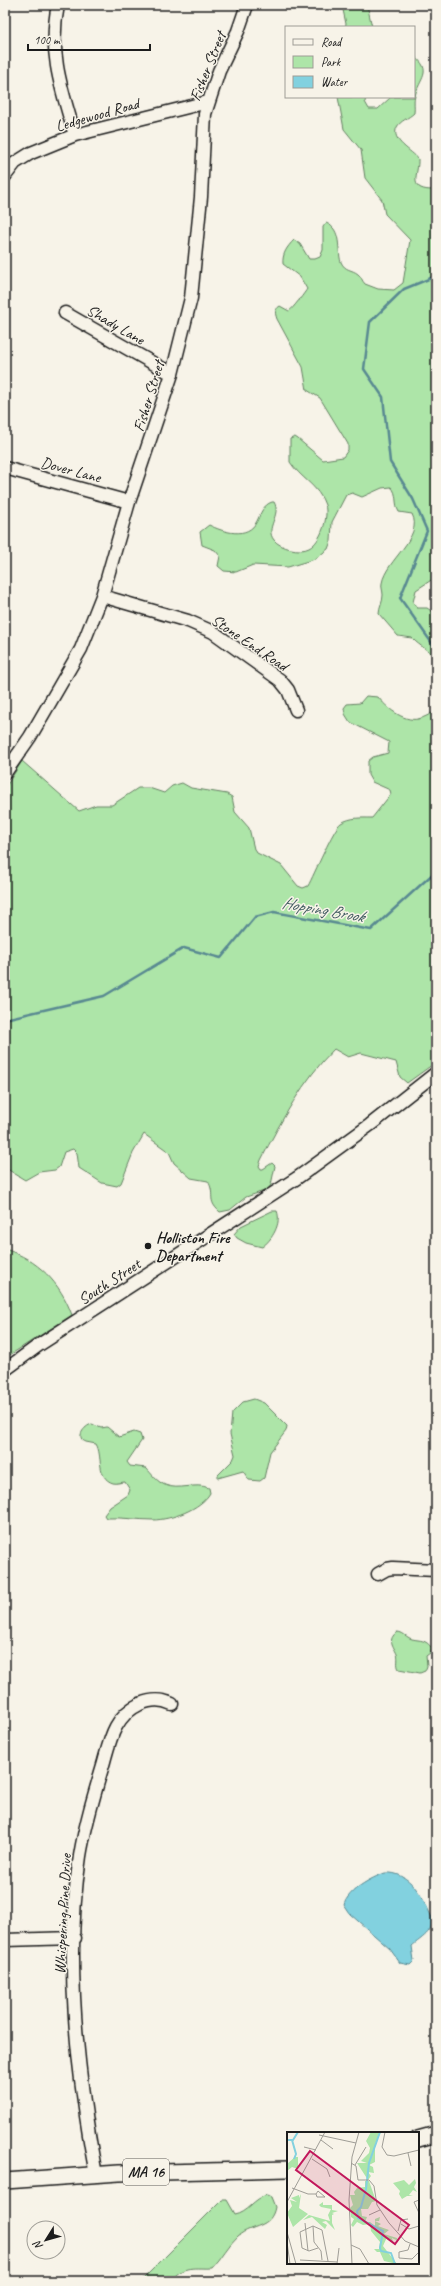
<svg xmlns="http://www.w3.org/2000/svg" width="441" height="2286" viewBox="0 0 441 2286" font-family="Caveat,sans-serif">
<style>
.green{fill:#ade5a8;stroke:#648062}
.water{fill:#82d1df;stroke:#598991}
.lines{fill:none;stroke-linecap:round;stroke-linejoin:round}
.stream{stroke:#598991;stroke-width:2.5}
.minor-casing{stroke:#1c1c1c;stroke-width:15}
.major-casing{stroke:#1c1c1c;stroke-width:18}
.minor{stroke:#f7f3e8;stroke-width:12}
.major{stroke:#f7f3e8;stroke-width:15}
.poi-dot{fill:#1c1c1c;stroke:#f7f3e8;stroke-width:1.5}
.labels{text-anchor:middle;stroke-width:3;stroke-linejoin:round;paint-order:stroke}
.shield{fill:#f7f3e8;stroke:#5e5c59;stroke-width:1}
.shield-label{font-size:15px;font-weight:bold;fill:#1c1c1c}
.street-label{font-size:16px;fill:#1c1c1c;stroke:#f7f3e8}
.poi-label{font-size:16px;font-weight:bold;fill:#1c1c1c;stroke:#f7f3e8;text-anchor:start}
.water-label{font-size:17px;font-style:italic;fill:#405b60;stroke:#f7f3e8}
.inset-river{fill:none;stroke:#82d1df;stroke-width:2}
.inset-road{fill:none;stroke:#9f9d96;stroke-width:1}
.view{fill:#c2185b;fill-opacity:0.15;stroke:#c2185b;stroke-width:2}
.inset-edge{fill:none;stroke:#1c1c1c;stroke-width:2}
</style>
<rect width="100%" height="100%" fill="#f7f3e8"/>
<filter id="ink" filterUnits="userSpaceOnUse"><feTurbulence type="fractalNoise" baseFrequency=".025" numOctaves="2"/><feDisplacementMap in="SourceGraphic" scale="8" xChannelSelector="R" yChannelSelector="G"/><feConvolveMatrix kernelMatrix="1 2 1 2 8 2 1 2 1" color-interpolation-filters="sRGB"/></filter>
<g filter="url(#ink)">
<path class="green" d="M342,5H365L368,9L372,27H345L346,24Z
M414,56C434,71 419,79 415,96C413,101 415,107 414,113C409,118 400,121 397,127C390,141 413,151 418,159C419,174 407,189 431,190L436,186V577L416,590L413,602L417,608H427L436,614V659C430,650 420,647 412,638L398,636L379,614C379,608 383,602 383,595C383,591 381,587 382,583C386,560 424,537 412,514L399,512C394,504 398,493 391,487L382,488L362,497L352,493L346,495L332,522L331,541L328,549L315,559L288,567L253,565L236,572L224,571L218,566L220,556L215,550L202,545L200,532L209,525C223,532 248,540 257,521C261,513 263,505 272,502H274C282,515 264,528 274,540C280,548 300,553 309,548C321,542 329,517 325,505C319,486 300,478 290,462V439L295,437L298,439L323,460L343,457L348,450V444L320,398L307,390L303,367L277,319C275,313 274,310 280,306L289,311C292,310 306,291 307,289L300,277L283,264C282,254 287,247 294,240L300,244L309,259H315L320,257L323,250V227L326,223C342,229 337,250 341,262C345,271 352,269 358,274C361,276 362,281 365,284L378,289L394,290L403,283L410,240L385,214L382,200L365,178L361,150L344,129L338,97H366L365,102L369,109H378L391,97H414Z
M366,696L378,697C386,707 403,722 418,719C424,718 430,714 436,711V1062L407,1083L400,1077L396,1062L361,1053L348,1057L334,1049C303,1080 281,1121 261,1160L259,1166L261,1169H263L272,1163L275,1166L271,1185L267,1190L246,1197L230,1210L220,1212C206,1200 216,1195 208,1181L191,1178L174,1163L169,1152L144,1134L133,1153L121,1183L117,1186L102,1183L79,1168L77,1153L73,1149L64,1152L59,1167L55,1170L39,1172L25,1180L7,1169L5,1167V788L22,761L79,811L96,805H112L138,788H149L164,793L172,786L182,783L191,788L227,794L232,797L235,812L249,828L254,849L257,853L281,865L298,886L303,888L308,886C314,875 334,827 341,823C351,817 361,818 372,818L391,794L390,790L372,782L368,775V761L373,757L388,753L389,742L350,722L345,714L344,708L347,704L360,703Z
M436,1086V1112C430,1103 430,1095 436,1086Z
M272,1211H277C282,1223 272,1240 262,1247L246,1243L237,1238L234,1234L241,1226Z
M5,1249C38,1260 60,1282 72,1315L5,1358Z
M254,1399L264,1403L287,1426L286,1431L270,1452L264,1478L260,1481L249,1480L243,1471L218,1478V1475L233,1460L235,1455L230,1434L232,1413L243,1402Z
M92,1424L101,1428L107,1427L119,1437L134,1432L140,1434L142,1440L127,1462L130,1466L146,1468C152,1474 156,1481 165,1485C179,1491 195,1482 209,1488L210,1493C201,1509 171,1520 153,1520C137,1520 122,1517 106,1518L104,1515L110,1507L128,1495L130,1490L125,1482C121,1482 117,1484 113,1483C96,1478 103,1455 96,1444C93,1443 89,1443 86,1442C75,1438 84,1426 92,1424Z
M397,1632C403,1632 406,1637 412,1639C421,1641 425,1639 432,1648L430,1653L426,1656L427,1666L425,1671L420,1673L399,1669C396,1664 399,1660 397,1654C393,1645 387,1640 397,1632Z
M267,2195L271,2197L275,2207C271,2229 252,2224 238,2236C228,2245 222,2258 212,2268C195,2269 183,2264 171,2281H141L222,2200H227L235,2214C248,2212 254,2198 267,2195Z"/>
<path class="water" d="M385,1873C410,1871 423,1897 432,1918C434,1932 421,1938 412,1946L414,1961L410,1965L400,1963L390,1949L350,1914L344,1905C348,1890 371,1878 385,1873Z"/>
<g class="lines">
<path class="stream" d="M436,276L404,289L370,322L364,369L383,397L390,462L413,499L427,531L400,598L436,649
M5,1019L104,996L184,948L221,958L255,917L274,912L371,930L436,871"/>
<defs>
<path id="minor" d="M58,5C48,52 62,91 75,135
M5,176L15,163L31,153L75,135L208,102
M65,313L172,374
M5,468L129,502
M102,596L188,621L213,632L280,680L288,690L296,710
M5,773L30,737L81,649L102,596L129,502L172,374L191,298L201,197L205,114L219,71L238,31L247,5
M5,1370L39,1345L297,1178L370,1125L436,1073
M378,1574L387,1569L393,1568L436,1570
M5,1940L75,1938
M96,2175C77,2073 64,1959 80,1856C85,1825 94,1795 103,1765C110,1740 114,1716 140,1704C152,1699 161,1699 172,1704"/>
<path id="major" d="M418,2139L436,2134
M5,2181L119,2173L288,2169"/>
</defs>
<use href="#minor" class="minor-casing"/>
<use href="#major" class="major-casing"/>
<use href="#minor" class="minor"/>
<use href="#major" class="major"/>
</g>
</g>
<circle class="poi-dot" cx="148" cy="1246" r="4"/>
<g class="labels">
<rect class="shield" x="123" y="2159" width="46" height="26" rx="3"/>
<g class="shield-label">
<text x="146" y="2177">MA 16</text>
</g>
<g class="street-label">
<text transform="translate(207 66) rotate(-68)" y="6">Fisher Street</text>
<text transform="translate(97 114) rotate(-16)" y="6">Ledgewood Road</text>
<text transform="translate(116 324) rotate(30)" y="6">Shady Lane</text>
<text transform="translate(148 396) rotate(-73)" y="6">Fisher Street</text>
<text transform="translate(71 469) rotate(15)" y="6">Dover Lane</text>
<text transform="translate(250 642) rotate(34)" y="6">Stone End Road</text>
<text transform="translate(109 1281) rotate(-33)" y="6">South Street</text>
<text transform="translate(62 1914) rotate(-87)" y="6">Whispering Pine Drive</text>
</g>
<g class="poi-label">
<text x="156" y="1243">Holliston Fire<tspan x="156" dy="18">Department</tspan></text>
</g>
<g class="water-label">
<text transform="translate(323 909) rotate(10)" y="6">Hopping Brook</text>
</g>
</g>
<g transform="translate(287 2132)">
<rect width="132" height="132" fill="#f7f3e8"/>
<path d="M84,0H94L88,12V30L82,33L86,35L87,41L81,40L84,44L81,48L70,31H80L74,29L82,21L83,16L79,9ZM8,25H11V37L5,35L0,39V32ZM128,47L129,51L127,55L130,60L126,58L122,63L126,64H120L115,67L112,62L113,59L106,51L117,48L122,53ZM78,49H82L89,69L85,70L81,77H74L75,84L80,85L78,90H83L88,94V87L93,85L92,89H88L94,92L91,94L102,98L97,102L110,106L111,109L105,106L106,110L100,105L96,114L110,132L97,129L93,120H90L87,117H92L93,110L84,99L83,92L76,93L70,90L66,95L64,93L67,87L64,85L63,76L66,73L63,63H68L67,60L70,56L78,55ZM14,62L12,76L21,82L6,95L0,81L5,74L3,68L10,70L4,66L12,63V66ZM36,70V73H45V78L51,79L45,81L47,82L45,83V91L48,98L39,89L35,90L40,93L38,97L25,85L16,88L22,83L43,89L41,83L44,77L34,75L32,73Z" fill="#ade5a8"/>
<path class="inset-river" d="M93,0L82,31L79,57L74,75L70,79L71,86L96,99L93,116L94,119L104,121L108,132M0,8H6L11,0M5,8L9,22L7,27"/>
<path class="inset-road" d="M98,0L95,15L100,23L107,24L132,18M32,3L69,11M34,8L46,17M17,15L29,18M121,21L124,34M25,27L40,37L43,45M64,31L69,34L71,48H82L87,54L90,73L102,91L118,109L132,115M68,33L79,15M5,56L21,62H29L31,59L38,65H30L29,62M132,68L127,70L132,81M0,70L38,0M82,83L93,78M18,91L21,119M114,92L122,97L132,94M26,94L27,110L34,119L35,128M111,99L114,88L121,87M0,100L9,132M0,110L3,132M123,112L121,118L112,120V126L125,127L132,120M64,113L73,117L82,132M31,116L22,119L15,116L13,100L26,94L35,98L41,129M13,128L50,130M50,132L52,116M65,132L62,68L65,25L72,0"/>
<path class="view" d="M23,19L122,93L108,112L9,38Z"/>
<rect width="132" height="132" class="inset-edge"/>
</g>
<rect width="441" height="2286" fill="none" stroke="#f7f3e8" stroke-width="20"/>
<rect x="10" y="10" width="421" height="2266" fill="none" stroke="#1c1c1c" stroke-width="1.5" filter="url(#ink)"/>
<rect x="285" y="26" width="130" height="72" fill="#f7f3e8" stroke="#9f9d96"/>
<rect x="293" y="39" width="20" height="6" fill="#f7f3e8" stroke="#9f9d96"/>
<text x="321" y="46" font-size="12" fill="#1c1c1c">Road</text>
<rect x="293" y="56" width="20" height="12" fill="#ade5a8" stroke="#9f9d96"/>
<text x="321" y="66" font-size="12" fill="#1c1c1c">Park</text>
<rect x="293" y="76" width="20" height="12" fill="#82d1df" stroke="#9f9d96"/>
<text x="321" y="86" font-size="12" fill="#1c1c1c">Water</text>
<g transform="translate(46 2240) rotate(233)"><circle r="19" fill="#f7f3e8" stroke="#9f9d96"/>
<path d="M0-3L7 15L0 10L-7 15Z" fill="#1c1c1c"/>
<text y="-6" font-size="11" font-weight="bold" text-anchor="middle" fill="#1c1c1c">N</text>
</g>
<path d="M28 44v6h122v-6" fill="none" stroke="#1c1c1c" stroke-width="2"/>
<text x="34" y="44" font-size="12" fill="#1c1c1c" stroke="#f7f3e8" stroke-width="3" paint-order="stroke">100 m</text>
</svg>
